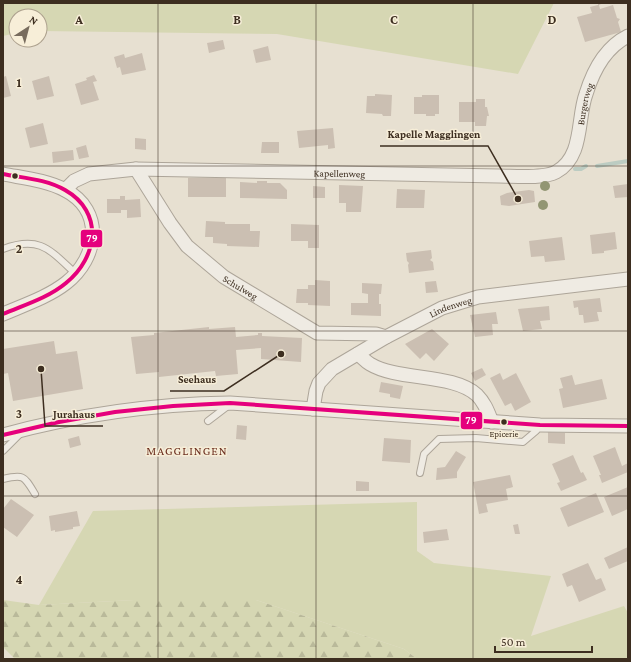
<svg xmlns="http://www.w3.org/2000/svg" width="631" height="662" viewBox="0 0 631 662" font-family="'Crimson Pro',serif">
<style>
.grass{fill:#d6d7b3}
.forest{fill:url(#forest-firs)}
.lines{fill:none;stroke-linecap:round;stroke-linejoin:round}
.stream{stroke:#bcccc2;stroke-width:4}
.building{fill:#cbbfb2}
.service-casing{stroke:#ada599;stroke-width:8}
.minor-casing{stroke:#ada599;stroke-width:15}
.service{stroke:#efebe3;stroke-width:6}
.minor{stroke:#efebe3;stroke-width:13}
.bus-1-casing{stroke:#f7eed8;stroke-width:7}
.bus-1{stroke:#e5007d;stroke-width:4}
.tree{fill:#929673}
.grid{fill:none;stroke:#3d2e20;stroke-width:1;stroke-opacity:0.55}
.bus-dot{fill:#3d2e20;stroke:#f7eed8;stroke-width:1.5}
.labels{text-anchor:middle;stroke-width:3;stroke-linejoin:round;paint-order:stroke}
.bus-label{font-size:9px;fill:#3d2e20;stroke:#f7eed8}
.street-label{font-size:10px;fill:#3d2e20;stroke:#f7eed8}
.quarter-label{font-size:12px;letter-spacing:1px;fill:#6b2e1e;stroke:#f7eed8}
.grid-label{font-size:13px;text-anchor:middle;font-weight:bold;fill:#3d2e20;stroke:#f7eed8;stroke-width:3;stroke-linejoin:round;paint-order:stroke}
.leader{fill:none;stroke:#3d2e20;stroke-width:1.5}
.callout-dot{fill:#3d2e20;stroke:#f7eed8;stroke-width:1.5}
.callout-label{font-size:11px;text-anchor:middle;font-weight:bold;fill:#3d2e20;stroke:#f7eed8;stroke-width:3;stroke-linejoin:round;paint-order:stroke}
.line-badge{stroke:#f7eed8;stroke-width:1.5}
.badge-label{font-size:11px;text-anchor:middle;font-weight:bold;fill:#fff}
</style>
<defs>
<pattern id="forest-firs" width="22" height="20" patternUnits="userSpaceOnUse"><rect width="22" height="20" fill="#d6d7b3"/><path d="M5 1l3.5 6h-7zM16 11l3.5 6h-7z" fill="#b9b99a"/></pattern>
</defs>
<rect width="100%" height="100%" fill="#e7e0d1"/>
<path class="grass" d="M3,3H554L518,74L277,34L40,31V16H16V33L3,36Z
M417,502V551L434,563L551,576L531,636L624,606L628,613V659H417L404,649L256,600H134L39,605L93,511Z"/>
<path class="forest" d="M3,600L39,605L134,600H256L404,649L417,659H15L3,647Z"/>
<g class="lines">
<path class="stream" d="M597,166L628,161
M575,169H581L586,166"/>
</g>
<path class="building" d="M598,3H603L599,5L600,9L613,5L617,18L620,19L618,22L621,32L585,42L577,17L592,13L590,7L598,5Z
M223,40L225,49L209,53L207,43Z
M268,46L271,60L256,63L253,50Z
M142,53L146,70L122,75L120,67L117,68L114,57L124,54L125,58Z
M94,75L97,81L93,82L99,100L81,105L75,84L87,80L86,78Z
M6,76L11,96L3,98V77Z
M49,76L54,96L37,100L32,81Z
M375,94L392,95L391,116H383L382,114L366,113L367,96H375Z
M422,95H439V114H435V116H426V114H414V97H422Z
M476,99H485V107H487L489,116H487L486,126H475V122H459V102H476Z
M43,123L48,144L30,148L25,128Z
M333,128L335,148L328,149V145L299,148L297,131Z
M135,138L146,139V150L135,149Z
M262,142H279V153H261Z
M86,145L89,157L79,159L76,148Z
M73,150L74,160L53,163L52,152Z
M188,178H226V197H188Z
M257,181H267V183H280L287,190V199L240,198V182L257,183Z
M628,184V197L615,198L613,186Z
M339,185L363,186L361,212H346V203H339Z
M313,186L325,187V198H313Z
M397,189L425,190L424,208H396Z
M529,190L534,191L535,202L509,206L501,205L500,196L507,193Z
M120,196H125V200L140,199L141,217L127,218V210H121V213H107V199H120Z
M206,221L225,222V224H250V231H260L259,247L227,246V244L213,243V237H205Z
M291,224L319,225V248H308V241H291Z
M615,232L617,249L604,251V253L592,254L590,235Z
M562,237L565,260L545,262L544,256L531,257L529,241Z
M431,250L432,258L430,260L433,262L434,270L409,273L408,265L409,263L407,261L406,253Z
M315,280L330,281V306L308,305V303H296L297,289H308V285H315Z
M436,281L438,292L426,293L425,282Z
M362,283L382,284L381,294H379V304H381V316L351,315V303H368V294L362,293Z
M600,298L602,312H597L599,321L584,323L583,315H579L578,307L574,308L573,301Z
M549,306L550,320L540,321L542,329L523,331L518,309Z
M496,312L498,324H492L493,335L475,337L470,315Z
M209,327V329L235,327L236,337L258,335V333H262V336L302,338L301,362L261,359V348L236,350L238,374L216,376L215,371L159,377V372L136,374L131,337L154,335V333Z
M432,329L449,344L434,361L426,353L420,359L405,344Z
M54,341L56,354L77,351L83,389L13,401L8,373L3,374V349Z
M482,368L486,375L475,381L471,373Z
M500,373L503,380L516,373L531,402L515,411L511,403L505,406L490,378Z
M572,375L575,385L602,379L607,399L563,408L559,389L563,388L560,378Z
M381,382L403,386L400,399L390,397V394L379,392Z
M237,425L247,426L246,440L236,439Z
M548,432L565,433V444L548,443Z
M79,436L81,445L70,448L68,439Z
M384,438L411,440L410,463L382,461Z
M615,447L622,466L628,463V472L602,483L599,475H601L593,456Z
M456,451L466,457L457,472V478L436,480L437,468L445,467Z
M573,455L581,473L583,472L587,480L561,491L557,483L560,482L552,464Z
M510,475L513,487L506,489L508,500L486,504L488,512L479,514L473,482Z
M356,481L369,482V491H356Z
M628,487V509L612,516L604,497Z
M596,493L604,512L568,527L560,508Z
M11,499L34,515L17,537L3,527V509Z
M77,511L80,526L73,527V529L55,532V530L51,531L49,516Z
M518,524L520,534H515L513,525Z
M447,529L449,540L424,543L423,532Z
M628,547V561L609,569L604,558Z
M588,563L596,580L601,578L606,590L579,602L572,585L567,587L562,574Z"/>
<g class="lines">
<defs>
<path id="service" d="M3,249C40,235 50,250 76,274
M208,421L229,405
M3,451L21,433
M420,473L424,454L439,439L476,438L523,442L536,431L540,425
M3,479C24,474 24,476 35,494"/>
<g id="minor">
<path id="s1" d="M136,169L170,223L187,246L224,277L317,333L376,334L386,337"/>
<path d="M3,174C23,178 46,180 65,190C105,211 98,258 66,283C48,297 24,305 3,314"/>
<path id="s2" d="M65,190L74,181L89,174L136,169L499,176C514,176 543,179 556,172C584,157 577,118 586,94C593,71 606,47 628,36"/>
<path d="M358,354C362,357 365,361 370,364C398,381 453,373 477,395C485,403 488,412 492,422"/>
<path id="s3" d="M313,409L316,391L319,383L332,369L386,337L442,308L478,297L628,279"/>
<path d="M3,435C76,415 154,404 230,403L540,425L628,426"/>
</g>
</defs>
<use href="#service" class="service-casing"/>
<use href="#minor" class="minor-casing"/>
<use href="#service" class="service"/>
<use href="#minor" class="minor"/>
<defs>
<path id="bus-1" d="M3,174C23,178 46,179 65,190C104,212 98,257 66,283C48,298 24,305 3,314
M3,435L59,422L115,412L173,406L230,403L540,425L628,426"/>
</defs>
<use href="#bus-1" class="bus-1-casing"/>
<use href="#bus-1" class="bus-1"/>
</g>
<g class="tree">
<circle cx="545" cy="186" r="5"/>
<circle cx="543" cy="205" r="5"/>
</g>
<path class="grid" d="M158,3V659M316,3V659M473,3V659M3,166H628M3,331H628M3,496H628"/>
<g class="bus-dot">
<circle cx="15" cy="176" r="3.5"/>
<circle cx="504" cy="422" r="3.5"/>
</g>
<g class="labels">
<g class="bus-label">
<text x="504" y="437">Epicerie</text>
</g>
<g class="street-label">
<text dy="4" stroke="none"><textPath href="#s2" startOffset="574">Burgerweg</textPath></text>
<text dy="4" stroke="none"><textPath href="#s2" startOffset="280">Kapellenweg</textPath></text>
<text dy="4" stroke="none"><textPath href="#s1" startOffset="160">Schulweg</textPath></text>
<text dy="4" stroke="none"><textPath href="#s3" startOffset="180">Lindenweg</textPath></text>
</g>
<g class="quarter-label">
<text x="187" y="455">MAGGLINGEN</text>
</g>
</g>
<g class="grid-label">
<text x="79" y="24">A</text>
<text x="237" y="24">B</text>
<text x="394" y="24">C</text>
<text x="552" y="24">D</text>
<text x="19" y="87">1</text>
<text x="19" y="253">2</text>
<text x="19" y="418">3</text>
<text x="19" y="584">4</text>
</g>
<path class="leader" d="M518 199L488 146H380M281 354L224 391H170M41 369L45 426H103"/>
<g class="callout-dot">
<circle cx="518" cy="199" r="4"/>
<circle cx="281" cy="354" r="4"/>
<circle cx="41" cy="369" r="4"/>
</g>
<g class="callout-label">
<text x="434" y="138">Kapelle Magglingen</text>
<text x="197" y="383">Seehaus</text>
<text x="74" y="418">Jurahaus</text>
</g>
<g class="line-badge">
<rect x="80" y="229" width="23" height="19" rx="4" fill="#e5007d"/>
<rect x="460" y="411" width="23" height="19" rx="4" fill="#e5007d"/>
</g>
<g class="badge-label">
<text x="92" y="242">79</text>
<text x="471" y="424">79</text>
</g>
<rect width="631" height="662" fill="none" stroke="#3d2e20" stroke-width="8"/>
<g transform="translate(28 28) rotate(36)"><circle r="19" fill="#f7eed8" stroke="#ada18e"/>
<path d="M0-3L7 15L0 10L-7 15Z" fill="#786c5e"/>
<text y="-6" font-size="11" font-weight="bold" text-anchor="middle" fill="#3d2e20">N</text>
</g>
<path d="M495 646v6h97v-6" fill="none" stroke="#3d2e20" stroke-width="2"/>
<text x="501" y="646" font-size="12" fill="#3d2e20" stroke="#f7eed8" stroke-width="3" paint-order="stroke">50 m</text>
</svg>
